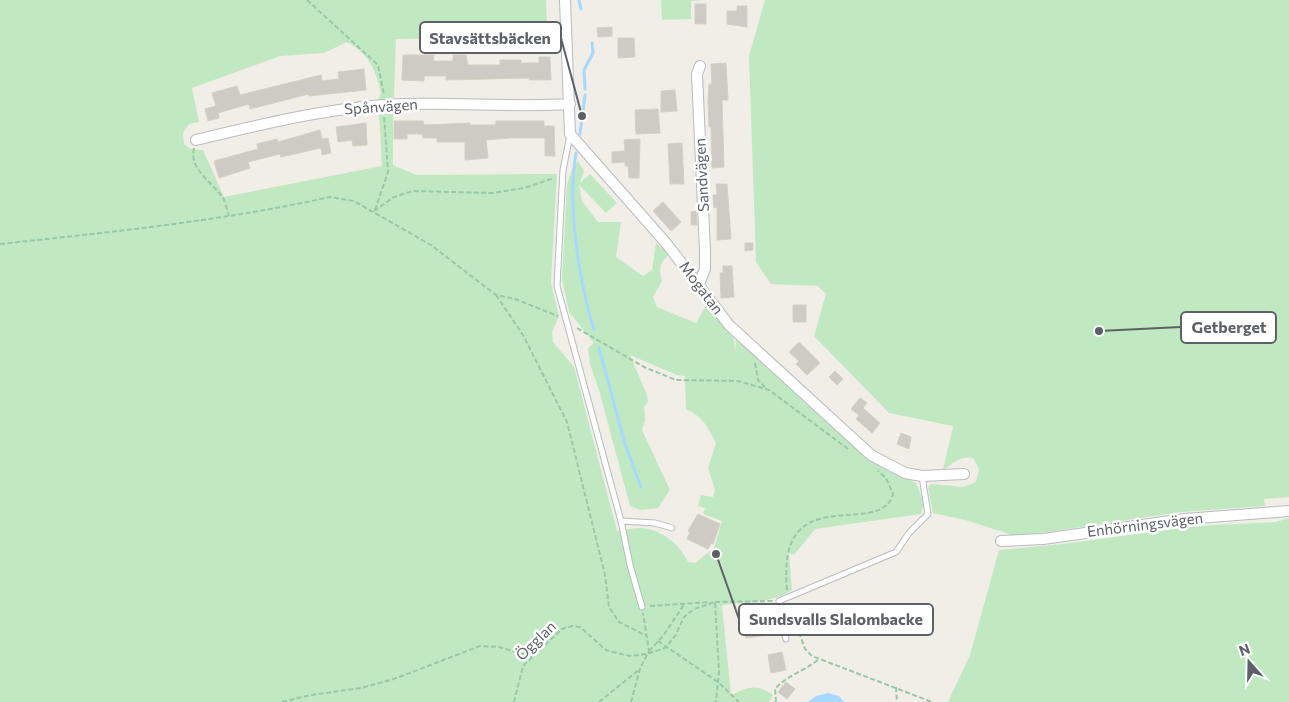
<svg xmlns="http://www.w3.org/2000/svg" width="1289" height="702" viewBox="0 0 1289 702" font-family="Commissioner,sans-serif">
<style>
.green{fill:#c1e9c1}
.water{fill:#a7d8ff}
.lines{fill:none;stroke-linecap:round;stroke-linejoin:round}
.stream{stroke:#a7d8ff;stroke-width:3}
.building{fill:#cecbc4;stroke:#d6d0c3}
.service-casing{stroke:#b8bbc0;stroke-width:7}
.minor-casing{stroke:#b8bbc0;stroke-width:12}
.path{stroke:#98c8a6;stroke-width:2;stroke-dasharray:5 2.5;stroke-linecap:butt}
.service{stroke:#fff;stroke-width:5}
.minor{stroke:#fff;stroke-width:10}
.labels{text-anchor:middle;stroke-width:5;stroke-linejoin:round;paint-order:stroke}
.street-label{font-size:15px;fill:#5d6167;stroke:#fff}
.leader{fill:none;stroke:#5d6167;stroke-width:2}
.callout-dot{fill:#5d6167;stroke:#fff;stroke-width:2}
.callout{fill:#fff;stroke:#5d6167;stroke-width:2}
.callout-label{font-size:16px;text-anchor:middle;font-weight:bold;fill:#5d6167}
</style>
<rect width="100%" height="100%" fill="#f0eee6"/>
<path class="green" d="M0,0H546L547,23L562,38L396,39L394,98L378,100L381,93C376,70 369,54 347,42L324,53L280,56L192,88L199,122L189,124L183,133L184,144L191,149L203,150L224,197L382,166L379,113L393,112V165L416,175L557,174L551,283L559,316L552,332L553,342L574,367L617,531C624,530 633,528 641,528C661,529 681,545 688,562L695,563L714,548L722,521L703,514L705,508L698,506L701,495L713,497L715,490L708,468L716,443C708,427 703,417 686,409L685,376L677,375L630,355L647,395L648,402L644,407L645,420L642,430L670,490L658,508L641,510L630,506L599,390L590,364L588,348L594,343L569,312L562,279L567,185L571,172L578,161L584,171L580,183L590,174L617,203L606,213L579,185L582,201L598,222H621L616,257L643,276L652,270L656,243L669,254C660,263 658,269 662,281L653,297L657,307L696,323L707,304L734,339L735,353L736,340L866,456L916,483L924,503L921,514L815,529L794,555L789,553L792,590C774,603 744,602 722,605L731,695C749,687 755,683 773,695L769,702H0Z
M661,0H705L691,1V19L662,20Z
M765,0H1289V497L1264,499L1265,506L1181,512L1034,534L1012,535L969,521L933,513L928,487L931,484L963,487L976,482L979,469L973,458C962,455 952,464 943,470L953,426L889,413L814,336L826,294L818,286L771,284L756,262L749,56Z
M1289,518V702H948L970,655L999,550L1063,544L1195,526L1276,522Z"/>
<path class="water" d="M828,693L839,696L844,702H808L816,696Z"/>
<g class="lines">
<path class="stream" d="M579,0L581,9
M585,89L584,70L593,53L592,43
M580,134L585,95
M576,153C567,204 579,281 594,330
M599,348L625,444L641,487"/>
</g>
<path class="building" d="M695,4H706V24H695Z
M737,6H747V27L727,24V11H737Z
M612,27V36L598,37L597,28Z
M618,38H634L635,57L618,58Z
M403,55H434L433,61H453V55H466L468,65H500V60H521V63H539V57H550L551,80H529V78L446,80V76H424V81L402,80Z
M726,63L728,100H722L724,167L712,168L711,127H709L708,102L709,84H712L711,64Z
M364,69L366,90L309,96V94L250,109L249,104L218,113L219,118L208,121L205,109L216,106L212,93L237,86L240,95L321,75L322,81L339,79L338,72Z
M675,90L677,111L661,112V91Z
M658,109L660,133L636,134L635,110Z
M394,121H423L424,125L470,123V125H496V121H544V126H554L555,156H545V138H511L486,140L488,158L465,160V142H437V138H423L422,134H407V139H394Z
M366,123L367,145L353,146L352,140L338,142L336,127Z
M320,130L322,139L328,138L331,153L322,155L321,148L281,157L280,154L248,162L250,168L219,178L214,161L258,149L257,144L277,139L278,142Z
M640,139L639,178H629L628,166H625V162L612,163V152L625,151L624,140Z
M682,143L684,184H670L668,144Z
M716,184H727L731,239L717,240V207L714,208L713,195H717Z
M663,202L681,222L671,231L653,211Z
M696,211L697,225H691V212Z
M745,243H753V250L745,251Z
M723,266H732L734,297L721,298L720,273H723Z
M793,305H806V322H793Z
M799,342L820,363L807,375L796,364L799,361L789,352Z
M835,371L843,379L837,385L829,377Z
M860,398L867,403L863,408L880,423L872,433L856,419L859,415L851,409Z
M901,433L911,437L909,449L897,444Z
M698,514L720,524L713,544L711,543L708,549L687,539L690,532L688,531Z
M773,619L775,634L746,638L743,624Z
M782,652L786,670L771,673L768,655Z
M786,682L795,689L787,699L778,692Z"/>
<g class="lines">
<defs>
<path id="service" d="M570,135L563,170L557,286L621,521L630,565L642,607
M621,521L655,523L672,528
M786,639L779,601L896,552L909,533L928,514L922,476"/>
<path id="minor" d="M565,0L570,134L666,243L729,325L871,455L905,473L922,476L964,474
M196,140C258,125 319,110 383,105C445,101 508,108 570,104
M699,284L705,269V251L697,74L700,66
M1001,541L1043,539L1185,519L1289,511"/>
</defs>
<use href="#service" class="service-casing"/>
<use href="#minor" class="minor-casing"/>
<path class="path" d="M307,0L378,65L384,95
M194,148C189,168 209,180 220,194C226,200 226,209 229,216
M375,210L388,172L384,115
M374,211L394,197L413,191L493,193L524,188L554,178
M0,244C111,232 222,221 330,197L354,201L431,245L496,295L515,299L558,316
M496,295L523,335L567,422L605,575L609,607L619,622L647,636
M577,328L644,367L676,380L738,381L769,390L848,449
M755,363L758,380L767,389
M787,590C776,475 880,541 893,494L886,478L878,471
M715,602L773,601
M789,604L805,649L812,656L932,702
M650,606L710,602
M658,641L718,682L739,702
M649,651L663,636L685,603
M896,687L897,702
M282,702L311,695L361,688L394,679L480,646L499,647L533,657
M514,702L523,666L562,629L572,626L580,627L606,650L613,652L630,656L647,654L665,648L675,636L684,617L694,609L715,602L719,671L716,702
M599,702L640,669
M631,702L640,669L649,651L643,613
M776,702L775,689C787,675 805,671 819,659"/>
<use href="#service" class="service"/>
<use href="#minor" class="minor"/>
</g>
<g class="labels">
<g class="street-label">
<text transform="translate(381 107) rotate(-4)" y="5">Spånvägen</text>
<text transform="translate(702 175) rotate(-93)" y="5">Sandvägen</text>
<text transform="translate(701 288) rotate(53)" y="5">Mogatan</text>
<text transform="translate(1145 525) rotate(-7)" y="5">Enhörningsvägen</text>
<text transform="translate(536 641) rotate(-44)" y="5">Ögglan</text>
</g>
</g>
<path class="leader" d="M582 116L561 38M1099 331L1181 327M716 554L739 619"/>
<g class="callout-dot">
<circle cx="582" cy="116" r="5"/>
<circle cx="1099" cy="331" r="5"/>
<circle cx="716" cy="554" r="5"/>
</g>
<g class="callout">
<rect x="420" y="22" width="141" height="31" rx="5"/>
<rect x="1181" y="312" width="95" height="31" rx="5"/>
<rect x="739" y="604" width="194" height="31" rx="5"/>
</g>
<g class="callout-label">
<text x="490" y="44">Stavsättsbäcken</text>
<text x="1229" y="333">Getberget</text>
<text x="836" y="625">Sundsvalls Slalombacke</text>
</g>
<g transform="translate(1249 662) rotate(340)" stroke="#ffffff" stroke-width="4" paint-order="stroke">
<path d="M0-4L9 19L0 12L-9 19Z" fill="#5d6167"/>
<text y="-8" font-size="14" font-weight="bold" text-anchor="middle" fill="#5d6167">N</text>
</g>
</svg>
